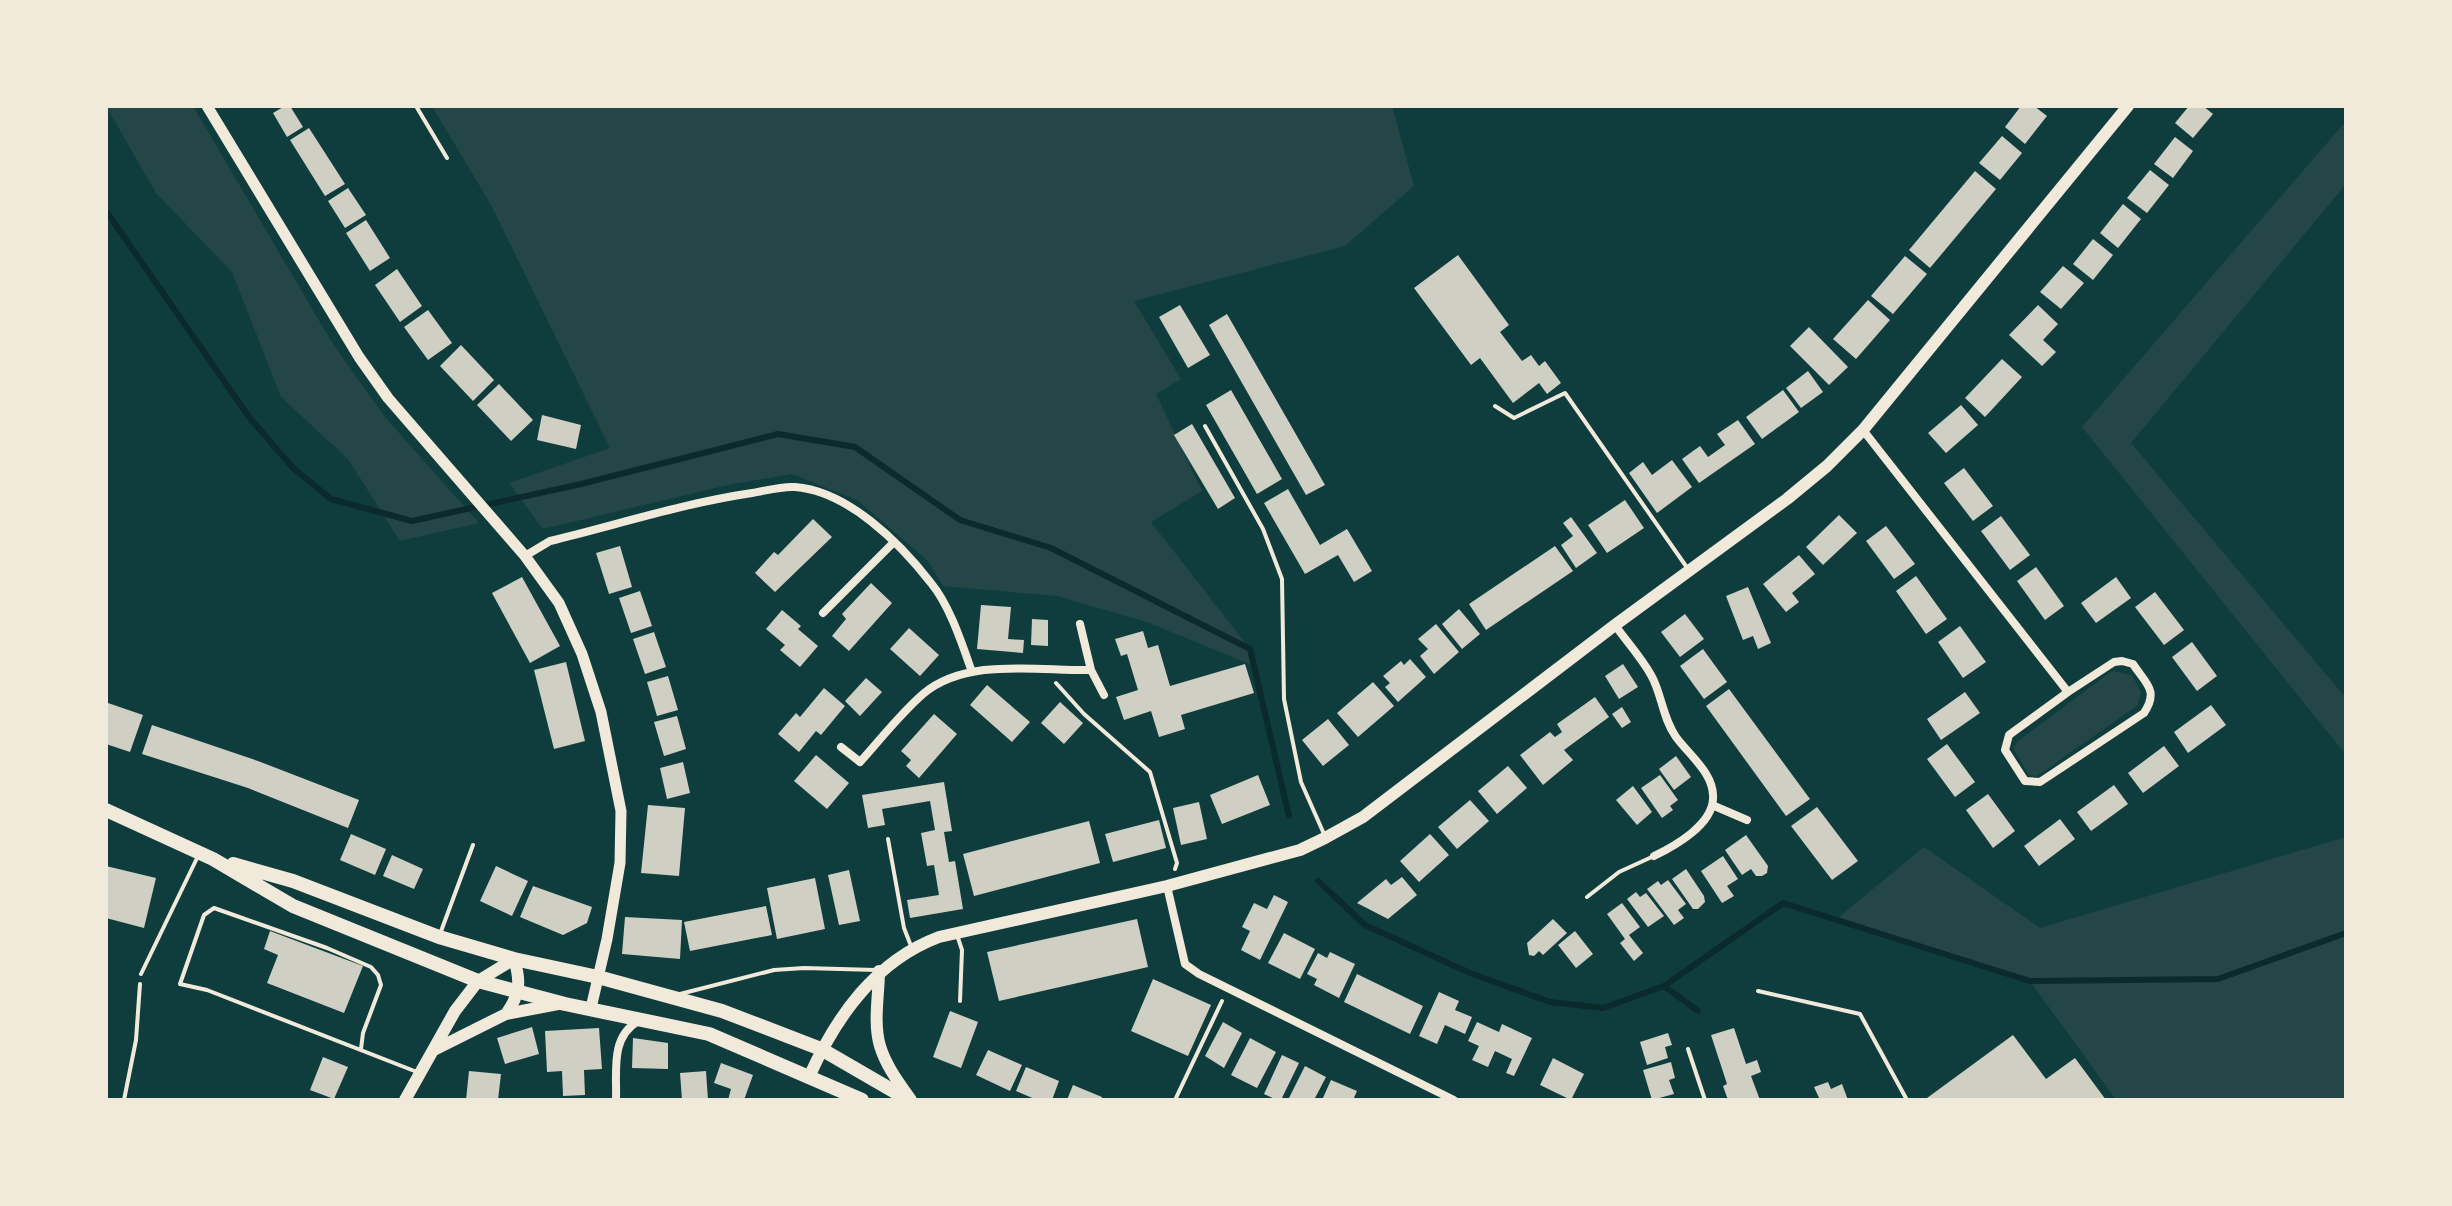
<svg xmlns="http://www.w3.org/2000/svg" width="2452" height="1206" viewBox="0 0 2452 1206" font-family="Poppins,sans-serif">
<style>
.green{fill:#244646}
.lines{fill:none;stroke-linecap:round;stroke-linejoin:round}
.stream{stroke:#0a2a2b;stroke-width:6}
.building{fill:#cfcfc3}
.path{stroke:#f1e9da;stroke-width:4}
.service{stroke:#f1e9da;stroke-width:4}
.minor{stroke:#f1e9da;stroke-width:8}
.tertiary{stroke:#f1e9da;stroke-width:11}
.secondary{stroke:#f1e9da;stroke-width:12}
.trunk{stroke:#f1e9da;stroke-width:14}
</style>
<rect width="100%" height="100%" fill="#0f3d3e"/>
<path class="green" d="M106,106H193L331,341L385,417L479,523L400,541L348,459L281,397L232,272L156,193Z
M432,106H1392L1414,186L1345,246L1134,301L1181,379L1156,394L1202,491L1151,522L1250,649L1252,665L1147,622L1057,596L943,586L928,561L857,500L792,474L728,485L543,529L509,483L610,448L491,205Z
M2346,121V184L2131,443L2346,698V755L2082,427Z
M2112,671L2132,675L2141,692L2138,705L2037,776L2029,775L2013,748L2018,741Z
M2346,837V1100H2116L2030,981L1839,917L1924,847L2040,928Z"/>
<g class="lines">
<path class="stream" d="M106,211L249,417L293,468L331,499L412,521L581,484L778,434L855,447L960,520L1051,548L1250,649L1289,816
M1318,881L1365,925L1470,973L1550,1002L1603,1008L1664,986L1698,1011
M1664,986L1783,903L2030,981L2218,979L2346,933"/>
</g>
<path class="building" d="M285,106H290L303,127L287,137L273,113Z
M2021,106H2034L2047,116L2025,144L2005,127Z
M2189,106H2203L2213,114L2193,138L2175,123Z
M309,128L345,184L325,196L290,140Z
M2002,136L2022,153L2000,180L1979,163Z
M2175,137L2193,151L2173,178L2154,164Z
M2150,170L2169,185L2147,213L2127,198Z
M1975,171L1996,189L1930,268L1909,250Z
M348,188L366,215L345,228L328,201Z
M2123,204L2141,219L2118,248L2100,233Z
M366,220L390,258L370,271L346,233Z
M2093,239L2113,255L2093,280L2073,264Z
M1458,255L1509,325L1500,332L1522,361L1531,355L1539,366L1545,361L1561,383L1547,394L1539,383L1513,403L1480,358L1471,365L1414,288Z
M1905,256L1927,274L1893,314L1871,296Z
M2063,266L2084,283L2061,309L2040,292Z
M397,269L422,306L400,322L375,285Z
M1868,300L1890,320L1856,359L1833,339Z
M1180,305L1210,355L1188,368L1159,317Z
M2038,305L2058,324L2043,340L2056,352L2042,366L2009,335Z
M428,310L452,343L428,360L404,327Z
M1227,314L1325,485L1306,495L1209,325Z
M1809,327L1848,367L1829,385L1790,346Z
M461,345L494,380L473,401L440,366Z
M2002,359L2022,377L1985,417L1965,398Z
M1808,371L1823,392L1801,408L1786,388Z
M499,384L533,420L511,441L477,405Z
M1231,390L1282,479L1257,494L1206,405Z
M1783,390L1799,412L1762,439L1746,417Z
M1961,405L1978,425L1946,453L1928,433Z
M542,415L581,425L576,449L537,440Z
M1738,420L1755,444L1699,483L1682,459L1700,446L1708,457L1725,445L1717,434Z
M1192,424L1235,498L1218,509L1174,435Z
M1672,460L1692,487L1657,513L1629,473L1643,462L1652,475Z
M1964,468L1993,506L1973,521L1944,483Z
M1288,489L1320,545L1347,529L1372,571L1354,582L1338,555L1305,574L1264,503Z
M1625,500L1644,528L1607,553L1588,525Z
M1839,515L1857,533L1823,565L1806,547Z
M2001,516L2030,555L2010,570L1981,531Z
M1571,517L1597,553L1576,568L1561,545L1573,536L1563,523Z
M813,519L832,537L775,592L755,573L774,552L778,555Z
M1886,526L1915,564L1894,579L1866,541Z
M620,546L632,587L609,594L596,553Z
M1555,546L1573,571L1486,630L1469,604Z
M1799,555L1815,574L1792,593L1799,602L1786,612L1763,584Z
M2036,567L2064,606L2045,620L2017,581Z
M1916,576L1947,619L1926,634L1896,591Z
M522,577L560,646L530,663L492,593Z
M2116,577L2131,598L2096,623L2081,603Z
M871,583L892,603L849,651L832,636L846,619L842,614Z
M1748,587L1771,643L1758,649L1753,636L1743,640L1726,596Z
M640,591L652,626L631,633L619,598Z
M2155,592L2184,630L2164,645L2135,607Z
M981,605L1011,607L1008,639L1024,640L1023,653L977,649Z
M1459,609L1480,634L1462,649L1442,624Z
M782,610L801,626L798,629L818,646L800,667L780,650L785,645L766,629Z
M1685,614L1704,639L1680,657L1661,632Z
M1032,619L1048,620V646L1031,645Z
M1436,624L1459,652L1434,674L1420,656L1428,649L1418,639Z
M1960,626L1986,662L1963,678L1938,642Z
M909,628L939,655L920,676L890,649Z
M1143,631L1148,648L1158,645L1170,686L1245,664L1254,693L1181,715L1185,729L1159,737L1151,711L1124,720L1116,697L1138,690L1127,654L1121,656L1115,639Z
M654,632L666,667L645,674L633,639Z
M2192,642L2217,676L2197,691L2172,657Z
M1703,649L1727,682L1704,699L1680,666Z
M1410,659L1426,677L1398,702L1385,687L1390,683L1383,676L1401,661L1404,665Z
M566,662L585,741L554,749L534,670Z
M1623,664L1638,687L1619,699L1605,676Z
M668,676L678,710L657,716L647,682Z
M866,678L882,692L860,716L845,701Z
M1373,682L1394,706L1358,737L1337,713Z
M987,685L1030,722L1012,742L970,705Z
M824,688L845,706L821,735L816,731L799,752L778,734L796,713L800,717Z
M1729,689L1810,799L1786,816L1706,706Z
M1965,692L1980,713L1941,740L1927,719Z
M1595,697L1609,717L1564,750L1573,760L1543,785L1520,755L1550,732L1555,737L1562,732L1557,724Z
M1060,702L1083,723L1064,744L1041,723Z
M108,703L143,715L130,752L106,744V710Z
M2211,705L2226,725L2188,753L2174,732Z
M1622,707L1631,722L1622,728L1612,714Z
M934,714L957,734L919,778L906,766L911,760L901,751Z
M677,716L686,749L664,756L654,722Z
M1328,719L1349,745L1323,766L1302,740Z
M152,725L258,761L359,800L348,828L248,788L142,754Z
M1947,744L1975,782L1955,797L1927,759Z
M2164,746L2179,766L2143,793L2128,773Z
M816,755L849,783L827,809L794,781Z
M1676,756L1691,777L1674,790L1659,769Z
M683,762L690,793L667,799L660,768Z
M1508,766L1527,788L1497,814L1478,791Z
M1258,775L1270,805L1222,824L1210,795Z
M1660,775L1678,800L1670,806L1673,810L1662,818L1641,788Z
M944,782L952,831L944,832L949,862L955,861L963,909L910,918L907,900L939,895L934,865L927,866L921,833L935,830L930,801L882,809L885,825L868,828L862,795Z
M2114,785L2128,804L2091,831L2077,812Z
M1633,786L1652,812L1637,825L1616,800Z
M1988,794L2015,831L1993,848L1966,810Z
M1470,800L1489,821L1457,849L1438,827Z
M1199,802L1207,839L1181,845L1173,808Z
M648,805L685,808L679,876L641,873Z
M1817,807L1858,861L1832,880L1791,826Z
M2060,819L2075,839L2039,866L2024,846Z
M1159,820L1166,848L1113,862L1105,834Z
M1089,821L1100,863L974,896L963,854Z
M351,834L386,849L375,875L340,860Z
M1430,834L1449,855L1419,882L1400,861Z
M1746,835L1768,866L1767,873L1762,876H1756L1751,869L1742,875L1725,850Z
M392,855L423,869L414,889L383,876Z
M1723,856L1738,879L1727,886L1734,896L1722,903L1701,871Z
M106,866L156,878L144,928L106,918Z
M496,866L528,881L512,916L480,901Z
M1686,869L1704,896L1705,902L1698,909H1693L1672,879Z
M849,870L860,921L839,925L828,875Z
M1402,877L1417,895L1388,919L1357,903L1386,879L1391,885Z
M815,878L825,929L777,939L767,888Z
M1668,880L1686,904L1678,910L1684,918L1674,925L1647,889L1658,881L1661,885Z
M533,886L592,907L587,923L563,935L520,917Z
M1636,892L1640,897L1646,893L1664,916L1648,927L1627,899Z
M1274,895L1288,902L1260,960L1241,950L1250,931L1242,927L1254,903L1267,909Z
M1622,903L1640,927L1629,935L1643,953L1634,961L1620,943L1625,939L1607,914Z
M766,906L772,935L690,951L684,922Z
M625,917L682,920L680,959L622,954Z
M1137,919L1148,967L999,1001L987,952Z
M1553,919L1567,933L1543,955L1539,951L1534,956L1529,955L1527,943Z
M270,931L363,966L344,1013L267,983L278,955L264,949Z
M1575,931L1593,954L1576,968L1558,945Z
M1284,933L1315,949L1300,979L1268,963Z
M1330,952L1355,964L1339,998L1314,985L1317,979L1307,974L1318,953L1327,958Z
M1357,974L1423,1006L1410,1034L1344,1002Z
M1153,979L1211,1005L1188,1056L1131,1031Z
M1439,992L1459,1001L1455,1010L1472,1017L1465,1034L1445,1025L1437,1044L1419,1036Z
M950,1011L978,1022L961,1068L933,1057Z
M1223,1022L1242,1033L1224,1068L1205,1056Z
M1477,1022L1499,1032L1502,1024L1532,1038L1514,1076L1506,1073L1512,1059L1495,1051L1488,1067L1472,1060L1479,1046L1468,1041Z
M532,1027L539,1054L505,1064L497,1038Z
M599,1028L602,1069L584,1070L585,1095L563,1096L562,1071L547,1072L545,1031Z
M1734,1028L1746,1064L1757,1060L1761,1072L1751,1076L1760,1100H1728L1723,1086L1727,1084L1711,1035Z
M1668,1033L1672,1045L1665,1047L1668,1058L1647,1065L1640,1042Z
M2013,1035L2046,1079L2075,1058L2106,1100H1928L1927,1098Z
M633,1038L668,1043V1069L632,1068Z
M1250,1038L1276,1052L1257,1088L1231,1075Z
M988,1050L1022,1065L1010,1091L976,1075Z
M1282,1055L1299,1063L1281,1100H1277L1264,1094Z
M323,1057L348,1067L334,1099L310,1090Z
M1553,1058L1584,1074L1571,1100L1540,1085Z
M1671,1062L1675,1078L1669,1080L1674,1094L1652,1100L1643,1070Z
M721,1063L753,1075L744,1100H728L731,1089L714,1083Z
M1305,1066L1326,1077L1314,1100H1288Z
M1026,1067L1059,1081L1052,1100H1037L1016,1091Z
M469,1071L501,1074L498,1100H466Z
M706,1071L708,1100H682L680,1073Z
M1331,1080L1357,1091L1353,1100H1322Z
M1828,1082L1831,1089L1842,1084L1848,1100H1820L1814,1087Z
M1073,1085L1102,1097L1101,1100H1067Z"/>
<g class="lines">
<path class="path" d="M1056,683L1084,714L1150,772L1177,863L1175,869
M124,1100L136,1040L140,984
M1175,1100L1222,1001"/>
<path class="service" d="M416,106L447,158
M1495,406L1514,418L1565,393L1688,569
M1205,426L1263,529L1282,579L1284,699L1301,782L1324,834
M888,839L904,928L911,946
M1587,897L1619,872L1654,856
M440,934L473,845
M957,935L962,950L960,1001
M141,974L199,854
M1758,991L1860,1014L1907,1100
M680,994L774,970L804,968L876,970
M361,1049L363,1033L381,985L378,975L371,967L327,948L214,908L204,915L180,984L207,990L417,1072
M1688,1049L1705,1100"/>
<path class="minor" d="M1863,430L2068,692
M525,556L550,541C616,525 684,503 752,493C765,491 781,486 795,487C848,491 900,543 931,583C950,606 962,644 972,672
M823,613L893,543
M1080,624L1091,670L1104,695
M1615,625C1626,641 1641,657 1651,675C1662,694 1662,717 1676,737C1689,755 1715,774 1713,799C1712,825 1675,846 1654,856
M2122,661L2133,664C2146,684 2159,690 2144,713L2040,782L2025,781L2005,750L2009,735L2068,692L2114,662Z
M841,747L860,762C880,740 900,714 923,694C967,657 1038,671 1091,670
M1712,805L1747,820
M1167,886L1185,964L1199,974L1454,1100
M616,1100C617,1071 610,1038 638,1021"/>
<path class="tertiary" d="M207,106L359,357L388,398L525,556L559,603L582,654L601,712L621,811L620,863L607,939L591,1008"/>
<path class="secondary" d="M879,971C879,994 873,1023 880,1046C886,1066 899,1083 911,1100
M434,1050L506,1014L558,1004
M809,1077C836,1017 875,961 939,937L1167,886L1300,850L1325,838L1363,817L1615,625L1787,499L1827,466L1863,430L2128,106
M405,1100L455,1011L478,981L514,959C521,981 520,995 506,1014"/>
<path class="trunk" d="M106,810L213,859L293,906L478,981L565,1004L709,1034L862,1100
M233,864L293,881L439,937L514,959L598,977L722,1011L821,1049L909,1100"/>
</g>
<rect width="2452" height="1206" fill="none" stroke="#f1e9da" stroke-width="216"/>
</svg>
